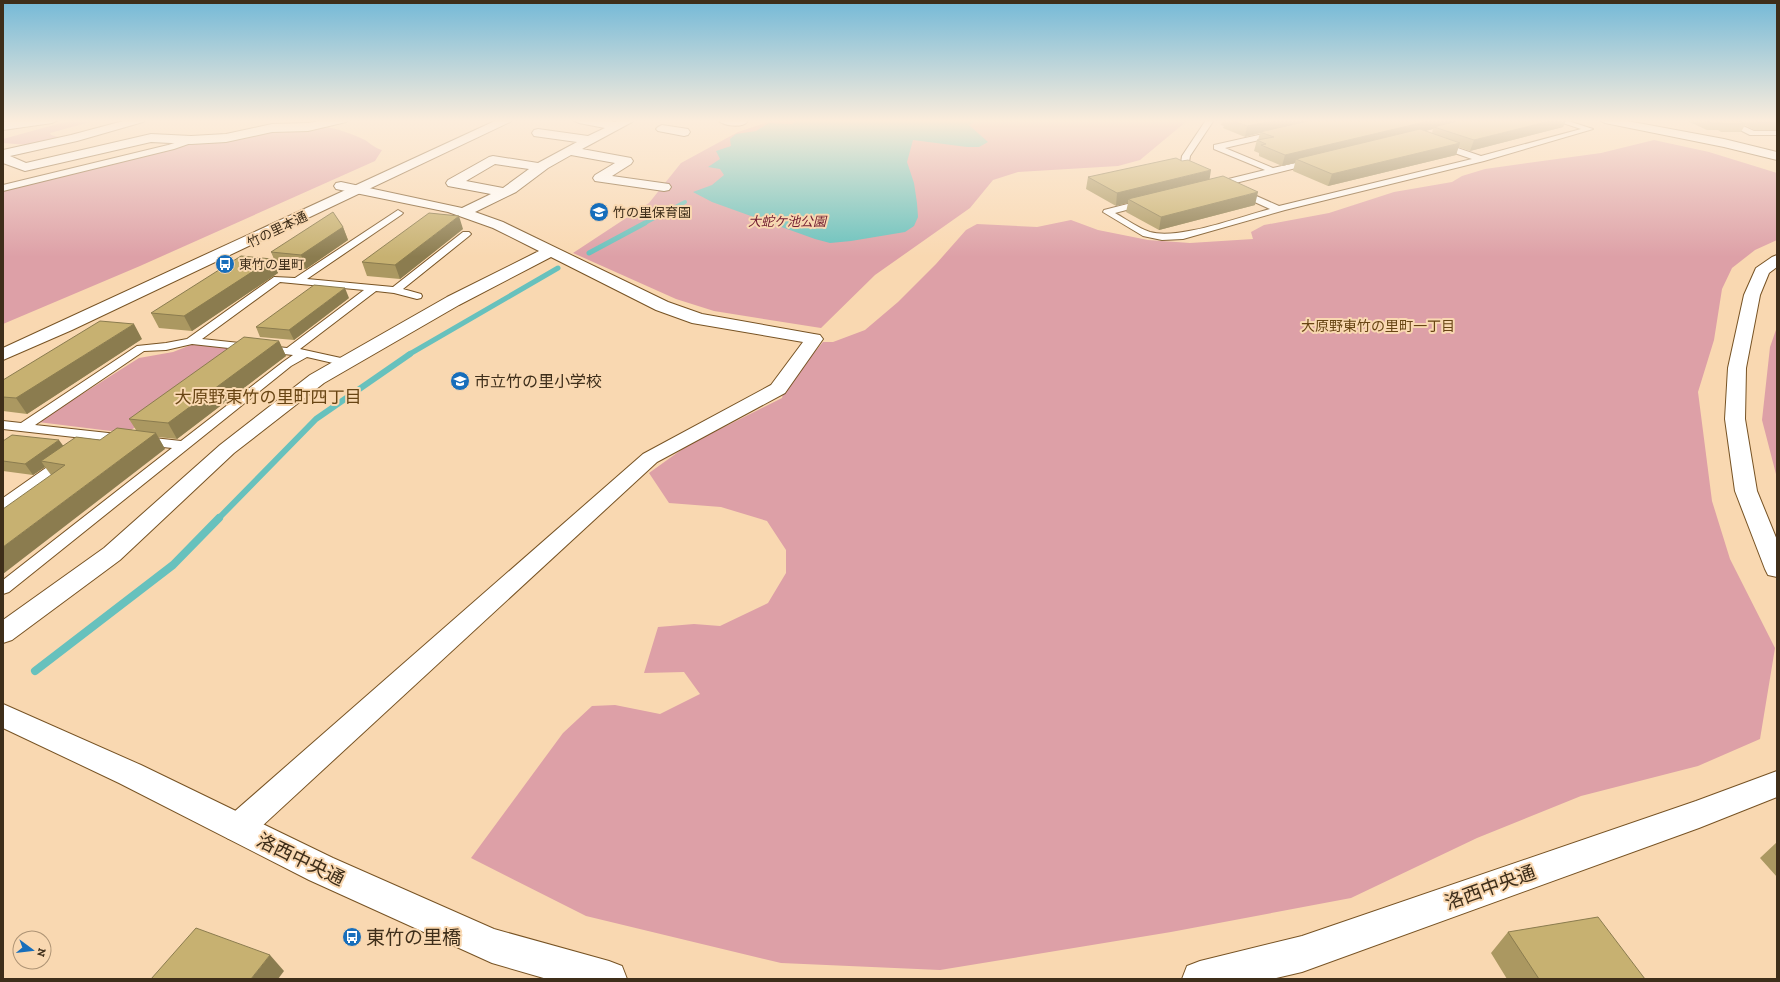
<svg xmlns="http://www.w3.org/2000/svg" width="1780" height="982" viewBox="0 0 1780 982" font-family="'Zilla Slab','Noto Sans JP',serif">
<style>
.green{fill:#dda0a7}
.water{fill:#67c1bd}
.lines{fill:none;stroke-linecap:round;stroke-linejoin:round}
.stream-far3{stroke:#67c1bd;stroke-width:4}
.stream-far2{stroke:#67c1bd;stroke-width:5}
.stream-far1{stroke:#67c1bd;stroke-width:6}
.stream{stroke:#67c1bd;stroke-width:8}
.service-casing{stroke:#775324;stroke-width:2}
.minor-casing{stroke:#775324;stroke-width:2}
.tertiary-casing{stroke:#775324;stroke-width:2}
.primary-casing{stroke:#775324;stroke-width:2}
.service{fill:#fff;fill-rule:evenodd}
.minor{fill:#fff;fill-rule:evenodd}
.tertiary{fill:#fff;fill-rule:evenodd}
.primary{fill:#fff;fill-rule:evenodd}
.wall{fill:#ab9861;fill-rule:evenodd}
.shaded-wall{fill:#8b7c4f}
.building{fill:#c7b171;stroke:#8b7c4f}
.labels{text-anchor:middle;stroke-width:4;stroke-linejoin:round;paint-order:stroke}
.far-poi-label{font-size:13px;fill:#3e2e1a;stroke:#f9d8b1;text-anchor:start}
.far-park-label{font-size:13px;font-style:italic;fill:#742033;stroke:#f9d8b1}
.far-street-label{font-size:13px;fill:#3e2e1a;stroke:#f9d8b1}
.far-neighbourhood-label{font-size:14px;fill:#684514;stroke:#f9d8b1}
.poi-label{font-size:16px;fill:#3e2e1a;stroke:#f9d8b1;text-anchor:start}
.neighbourhood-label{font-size:17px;fill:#684514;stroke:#f9d8b1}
.near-street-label{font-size:19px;fill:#3e2e1a;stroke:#f9d8b1}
.near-poi-label{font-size:19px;fill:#3e2e1a;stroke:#f9d8b1;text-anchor:start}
</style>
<rect width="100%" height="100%" fill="#f9d8b1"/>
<path class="green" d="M72,120H97L50,133L51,135L62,138L28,145L3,143V139Z
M774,120H1188L1140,160L1118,166L1018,172L993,180L970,208L875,275L821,328L714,311L676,299L573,253L649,203L681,163L738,132Z
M323,127C334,127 355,135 365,140C371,144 375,148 382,150L375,161L140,266L3,324V190L193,142L278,129Z
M1654,140L1709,152L1777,173V240L1755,250L1732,268L1722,289L1714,340L1698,392L1712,501L1730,559L1775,648L1760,739L1698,766L1581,796L1477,838L1351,898L1171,932L940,970L781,963L586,916L471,858L563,733L592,706L615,705L660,714L700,694L684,672L644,673L658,627L694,624L720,626L768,603L786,573V550L767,521L721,507L669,503L649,473L688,445L782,398L784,389L823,342H833L865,330L898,302L936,264L966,230L977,224L1037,227L1071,220L1098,230L1148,240L1190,243L1253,239L1251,232L1264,225L1329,213L1394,192L1452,182L1462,176L1485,169L1601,153Z
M1777,327V478L1762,420L1770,347Z
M196,343L244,350L127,433L38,422L139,358L173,352Z"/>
<path class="water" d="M798,120H976L969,125L988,142L979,147H967L913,140L907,162L914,183L917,203L918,217L914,226L905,232L851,241L830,243L815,239L712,202L693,192L712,185L724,175L720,169L708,167L720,159L716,151L731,146L730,139L736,134L756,131L769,123L791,124Z"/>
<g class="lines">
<path class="stream-far3" d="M643,224L685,202"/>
<path class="stream-far2" d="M589,253L645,223
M408,355L558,268"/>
<path class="stream-far1" d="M218,519L316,419L410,354"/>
<path class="stream" d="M35,671L173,565L219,518"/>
<defs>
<path id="service" d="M1206,120H1214L1190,156L1189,162L1194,167L1193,169H1187L1181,163L1182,156Z
M1554,120H1565L1593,129L1484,161L1285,210L1183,239L1162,240L1143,236L1103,212L1104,210L1143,200H1149L1150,202L1149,204L1115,213C1126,219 1138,228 1150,232C1179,240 1239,217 1270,209L1237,194L1236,192L1237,190H1243L1279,206L1472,159L1437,147V143H1443L1481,156L1581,129Z
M1720,120H1730L1754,131H1777V135H1750Z
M1277,131L1281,133L1280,135L1225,148L1273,168L1313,159H1316V163L1215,188L1212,187V183L1265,170L1214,149V145Z
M191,138H194V142L174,149L3,191V185L168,145Z
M398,210L403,213L401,215L307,279L393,287L463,232H469L471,234L469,236L403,289L421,294L422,296L421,298L417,299L394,293L376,291L300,349L350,360L352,362L350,364L346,366L307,357L291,366L9,592L3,594V580L172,448L3,429V421L21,423L137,346L166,343L187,339L274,277L295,278ZM280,282L364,290L287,348L202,339ZM192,344L293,355L283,362L181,441L35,425L144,351L166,350Z
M65,457L70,458L72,461L70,464L8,508L3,510V498L60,458Z"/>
<path id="minor" d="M127,120H145L143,122L77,141L10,156L26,163L151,134L191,136L226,134L272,124L308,123L326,120H348L346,122L308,131L272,132L226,142L191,144L151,142L25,171L3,163V150L71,135Z
M573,120H600L615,122L620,120H634L632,122L582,149L631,158L633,161L631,164L612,176L669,184L671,187L669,190L664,191L595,181L593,178L595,175L615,163L571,155L548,168L516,192L475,212L503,222L668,302L702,314L814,334L820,335L823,339L785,393L657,462L249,838L238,842L227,838L222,828L227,818L643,454L771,385L803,342L692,323L656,310L551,257L459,305L324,383L234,453L120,560L12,640L3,643V620L104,548L220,445L310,375L447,297L539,251L493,228L448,212L336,189L334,186L336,183L341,182L462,208L491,194L448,186L446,183L448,180L489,157L493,156L538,163L577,142L534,136L532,133L534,130L538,129L588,136L605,128L579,123ZM495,164L529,169L503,188L466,181Z
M718,120H745L747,122C742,128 723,126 718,120Z
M662,125L688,129L690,132L688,135L684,136L658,131L656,129L658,127Z"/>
<path id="tertiary" d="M497,120H512L510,122L72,330L3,360V348Z
M1599,120H1622L1724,139L1777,152V160L1724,147L1605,123Z
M1777,255V267L1769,273L1760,295L1746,368L1745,419L1757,491L1777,540V577L1768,575L1765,569L1735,491L1725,419L1728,368L1744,295L1756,268L1772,257Z
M3,704L141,765L333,858L494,929L609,961L622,966L627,979H547L492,963L309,880L119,783L3,728Z
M1777,771V797L1699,828L1302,972L1272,979H1182L1187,966L1200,961L1302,936L1696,801Z"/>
<path id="primary" d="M25,120H58L52,123L3,130V122Z"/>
</defs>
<use href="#service" class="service-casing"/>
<use href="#minor" class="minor-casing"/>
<use href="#tertiary" class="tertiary-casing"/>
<use href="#primary" class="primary-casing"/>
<use href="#service" class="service"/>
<use href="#minor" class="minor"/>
<use href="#tertiary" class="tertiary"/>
<use href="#primary" class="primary"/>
</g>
<path class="wall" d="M1222,120H1566L1563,127L1470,151L1458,147L1456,155L1328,186L1293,171L1295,163L1282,166L1259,156V153L1254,151L1257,140H1258L1260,133L1245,137L1223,128L1224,126L1221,125ZM1433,129L1432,133L1426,131Z
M1685,120H1777V130H1754L1745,125L1741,132H1721L1718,130H1707Z
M1088,177L1210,179L1255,205L1159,230L1126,212L1128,203L1116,206L1086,189Z
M343,227L348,240L306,269L277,266L271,252Z
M463,229L400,279L367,276L362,262Z
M272,259L278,273L192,331L159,328L151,313Z
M349,298L294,340L260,337L256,327Z
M142,339L27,414L3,411V380Z
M279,341L286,356L177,439L158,437L165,449L51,475L45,467L33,475L3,471V441L63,446L100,440L136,430L129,419Z
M1777,842V877L1760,858Z
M1508,932L1645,979H1507L1491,953Z"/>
<path class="shaded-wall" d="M1278,120H1322L1260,132V133L1245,137L1247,126Z
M1433,120H1472L1434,127L1433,129L1302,161L1296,159L1295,163L1282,166L1285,155Z
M1554,120H1566L1563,127L1470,151L1474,140Z
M1460,143L1456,155L1328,186L1332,174Z
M1211,170L1209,183L1128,199V203L1116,206L1117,193Z
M1258,192L1255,205L1159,230L1161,217Z
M459,216L463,229L400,279L395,265Z
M343,227L348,240L306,269L301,255Z
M272,259L278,273L192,331L184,316Z
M345,288L349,298L294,340L289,330Z
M134,324L142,339L27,414L16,398Z
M279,341L286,356L177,439L168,423Z
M156,433L165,449L3,574V547Z
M59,440L67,451L41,461L45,467L33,475L25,464Z
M270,955L284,971L278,979H251Z"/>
<path class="building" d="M1230,120H1278L1247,126Z
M1312,120H1433L1285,155L1261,145L1266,144L1257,140L1274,137L1260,132Z
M1461,120H1554L1474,140L1434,127Z
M1705,120H1736L1745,124H1725L1722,123H1711Z
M1754,120H1777V122H1759Z
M1420,129L1460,143L1332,174L1296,159Z
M1176,158L1182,161L1188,160L1211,170L1117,193L1088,177Z
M1223,176L1258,192L1161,217L1128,199Z
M333,212L343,227L301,255L271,252Z
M429,213L459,216L395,265L362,262Z
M241,256L272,259L184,316L151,313Z
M314,285L345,288L289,330L256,327Z
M100,321L134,324L16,398L3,397V380Z
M244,337L279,341L168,423L129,419Z
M117,428L156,433L3,547V509L65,465L41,461L76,437L100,440Z
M12,435L59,440L25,464L3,461V441Z
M1598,917L1645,979H1539L1508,932Z
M196,928L270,955L251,979H151Z"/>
<linearGradient id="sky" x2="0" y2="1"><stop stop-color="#74b9d7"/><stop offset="0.47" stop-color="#fceddc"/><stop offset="1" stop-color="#fceddc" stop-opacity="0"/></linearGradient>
<rect width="1780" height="257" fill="url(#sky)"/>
<defs>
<symbol id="school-disc" viewBox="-11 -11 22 22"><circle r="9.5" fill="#176ebb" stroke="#f9d8b1"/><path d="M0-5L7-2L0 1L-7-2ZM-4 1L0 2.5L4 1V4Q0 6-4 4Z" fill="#fff"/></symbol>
<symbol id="bus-disc" viewBox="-11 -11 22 22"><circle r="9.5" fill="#176ebb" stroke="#f9d8b1"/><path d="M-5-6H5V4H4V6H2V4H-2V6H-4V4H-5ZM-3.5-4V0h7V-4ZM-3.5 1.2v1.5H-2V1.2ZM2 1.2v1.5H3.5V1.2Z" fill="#fff"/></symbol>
</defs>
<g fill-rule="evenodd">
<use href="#school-disc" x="588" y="201" width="22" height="22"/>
<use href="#bus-disc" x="214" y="253" width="22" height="22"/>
<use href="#school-disc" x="449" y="370" width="22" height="22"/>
<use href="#bus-disc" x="341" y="926" width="22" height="22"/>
</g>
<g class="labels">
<g class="far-poi-label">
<text x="613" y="217">竹の里保育園</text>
<text x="239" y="269">東竹の里町</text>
</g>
<g class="far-park-label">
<text x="787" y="226">大蛇ケ池公園</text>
</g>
<g class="far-street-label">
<text transform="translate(277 229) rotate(-26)" y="5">竹の里本通</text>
</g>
<g class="far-neighbourhood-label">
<text x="1378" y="331">大原野東竹の里町一丁目</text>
</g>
<g class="poi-label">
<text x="474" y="387">市立竹の里小学校</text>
</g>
<g class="neighbourhood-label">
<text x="268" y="403">大原野東竹の里町四丁目</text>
</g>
<g class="near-street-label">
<text transform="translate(301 859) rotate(26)" y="7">洛西中央通</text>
<text transform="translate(1490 887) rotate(-20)" y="7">洛西中央通</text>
</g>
<g class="near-poi-label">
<text x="366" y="944">東竹の里橋</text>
</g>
</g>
<rect width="1780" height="982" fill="none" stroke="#3e2e1a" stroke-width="8"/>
<g transform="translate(32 950) rotate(105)"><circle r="19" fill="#f9d8b1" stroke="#ae9475"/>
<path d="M0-3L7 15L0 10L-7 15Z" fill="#176ebb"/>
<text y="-6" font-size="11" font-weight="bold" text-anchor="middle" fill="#3e2e1a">N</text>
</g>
</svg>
